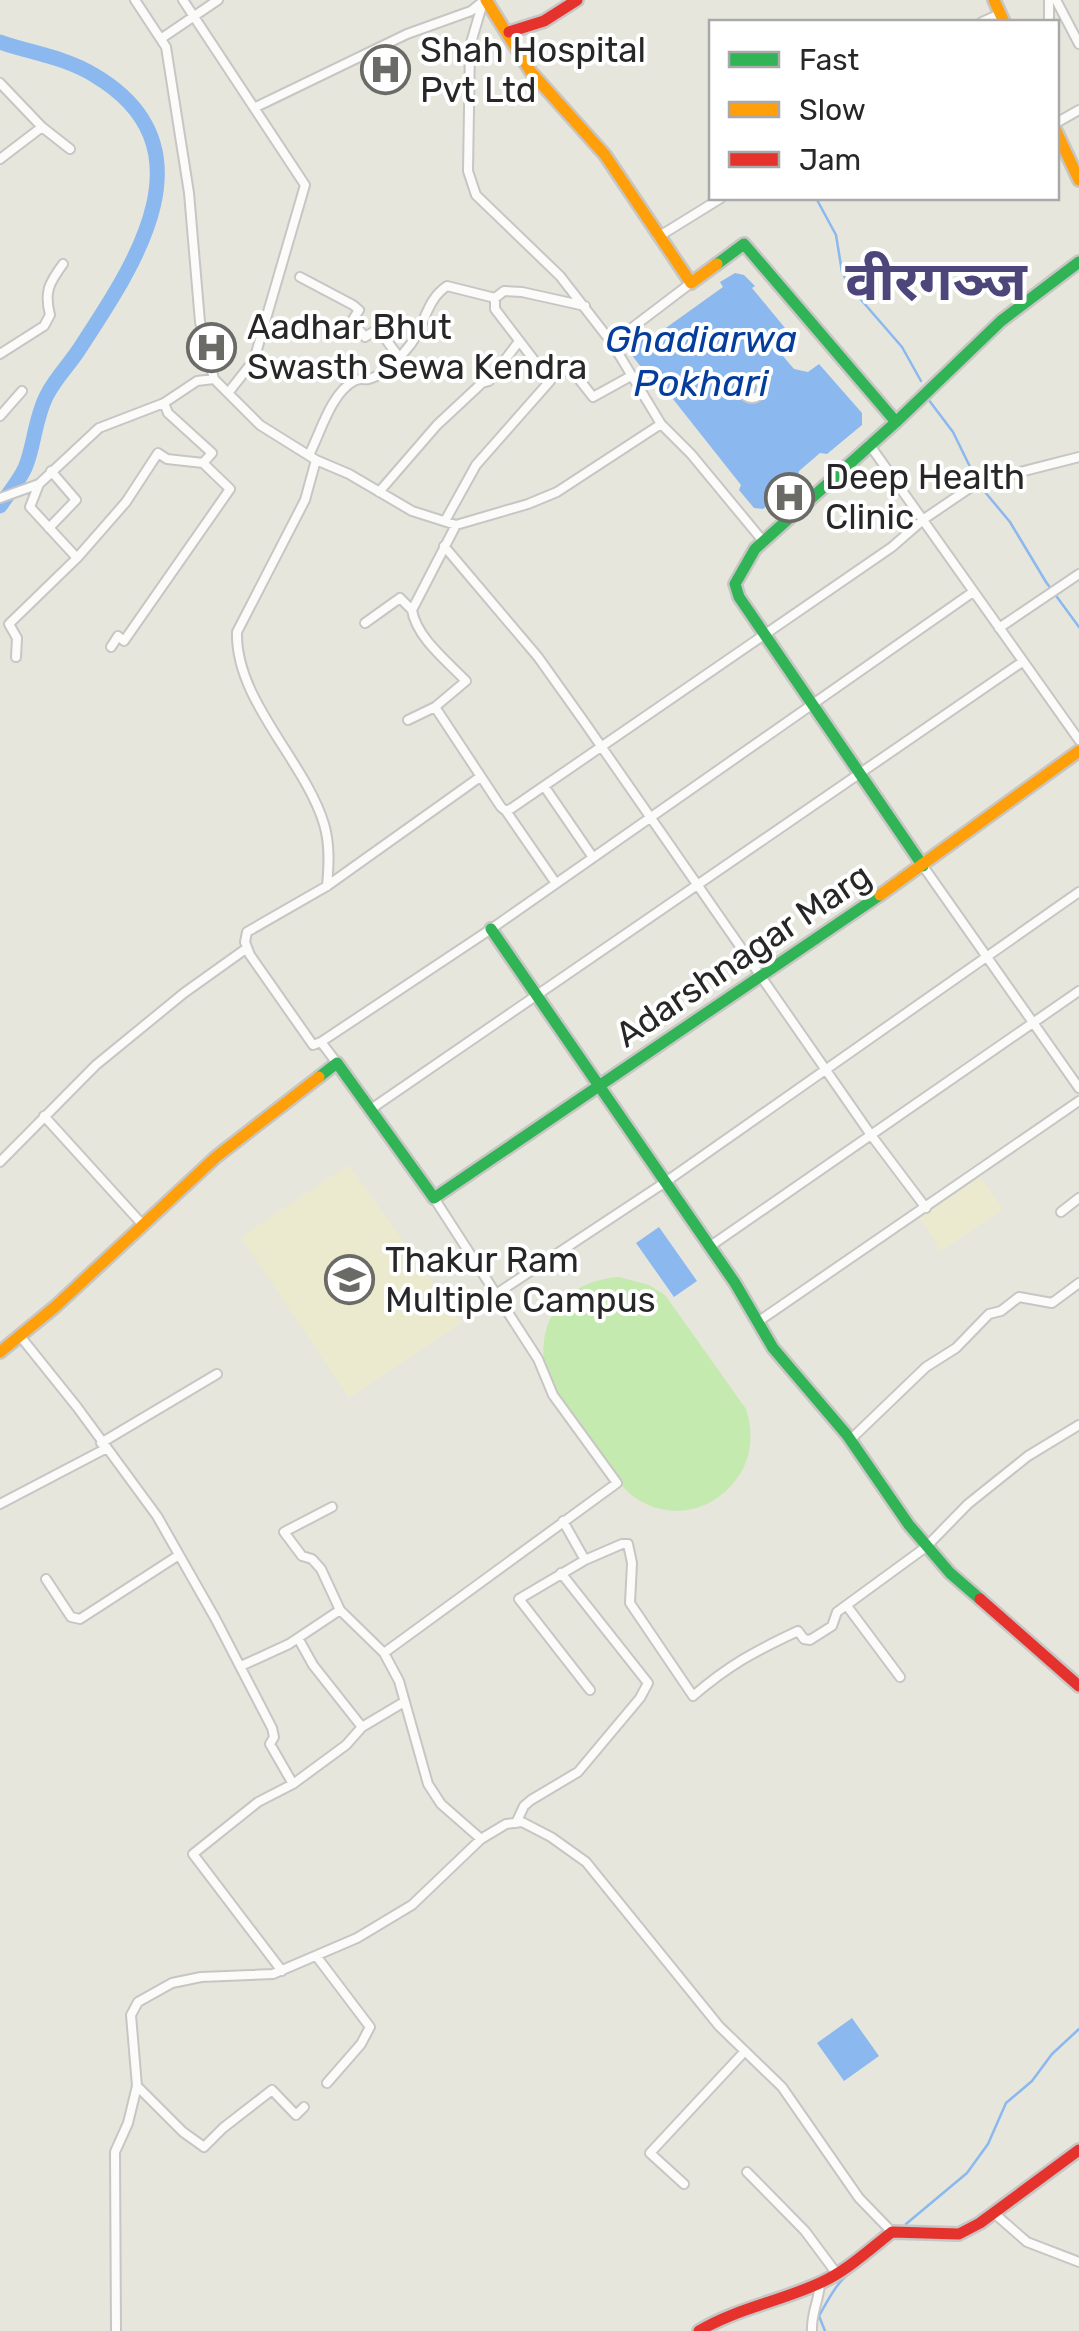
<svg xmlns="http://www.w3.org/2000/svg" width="1079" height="2331" viewBox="0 0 1079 2331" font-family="Rubik,'Noto Sans Devanagari',sans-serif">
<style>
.education{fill:#ebeacf}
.pitch{fill:#c4eaaf}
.water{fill:#8bb8ee}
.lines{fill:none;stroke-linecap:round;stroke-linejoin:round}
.stream{stroke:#8bb8ee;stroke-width:2.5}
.river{stroke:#8bb8ee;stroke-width:15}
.street-casing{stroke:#c7c6c5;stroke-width:12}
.fast-casing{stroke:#c7c6c5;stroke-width:16}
.slow-casing{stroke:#c7c6c5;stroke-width:16}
.jam-casing{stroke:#c7c6c5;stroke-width:16}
.street{stroke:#fbfbfa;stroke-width:8}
.fast{stroke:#30b455;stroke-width:11}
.slow{stroke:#ff9f0a;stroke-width:11}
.jam{stroke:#e5322d;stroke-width:11}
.labels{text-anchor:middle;stroke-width:8;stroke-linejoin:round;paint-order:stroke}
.poi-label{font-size:35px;fill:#272727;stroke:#fff;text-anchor:start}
.street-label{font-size:35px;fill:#272727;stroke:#fff}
.water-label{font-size:38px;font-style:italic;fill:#053d9d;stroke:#fff}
.town-label{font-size:55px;font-weight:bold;fill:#4c467a;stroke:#fff}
</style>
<rect width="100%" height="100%" fill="#e7e6dc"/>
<path class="education" d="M349,1165L461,1323L349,1398L241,1237Z
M980,1177L1003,1209L941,1251L920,1218Z"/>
<path class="pitch" d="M619,1277L649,1285L665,1295L746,1409C755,1437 751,1465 730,1487C702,1517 657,1519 627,1491C611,1475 599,1454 586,1435C573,1418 554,1398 548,1378C531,1323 565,1280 619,1277Z"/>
<path class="water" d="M735,273L744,275L755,286L752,288L785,328L778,334L777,349L794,369L808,372L819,364L862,413V425L827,454L820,453L799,471L798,478L763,509L754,508L739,490L741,485L650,370L644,371L631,354L632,344L644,336L649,340L723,287L720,282Z
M659,1227L697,1281L674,1297L636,1243Z
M852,2018L879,2056L844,2081L817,2043Z"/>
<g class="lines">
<path class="stream" d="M816,198L836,235L842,272L850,287L902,347L921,381
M928,399L953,432L976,479
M980,486L1010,522L1046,582L1079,627
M906,2224L967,2173L988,2144L1006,2103L1032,2081L1052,2054L1079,2029
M825,2331L819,2316C826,2304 834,2287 844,2278C853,2270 863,2264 872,2255"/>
<path class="river" d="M0,42C31,53 65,57 94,75C216,147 134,266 78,351C68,366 55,379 47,395C35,417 34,448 25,468C19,481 8,494 0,506"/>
<defs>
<path id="street" d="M135,0L166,47L189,193L200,322L214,379
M183,0L305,185L254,360L228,393
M1049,0V22
M1056,0L1079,44
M487,2H483L470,46L468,171L476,195L560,276L612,343L661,424L691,454L763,541
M982,22L1000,14
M162,38L218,0
M0,83L42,127L70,149
M254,108L407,34L471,11L481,3
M1056,123L1079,110
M0,159L42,127
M658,237L721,198
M300,277L353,305L359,310L352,321L365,337L378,329L399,357
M612,343L691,283
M0,354L44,326L50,315C44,292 49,283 63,264
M548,376L571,369L593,397L631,376
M742 388a10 10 0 1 1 20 0a10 10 0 1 1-20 0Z
M0,416L22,391
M869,444L1079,740
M309,455C320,434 331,393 354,381C362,377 360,380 369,379C383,375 397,361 406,350C425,330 424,301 447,286L495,298L504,291L522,292L585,306
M316,460L305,500L237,632C235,700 305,761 324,824C330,844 329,865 327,886
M39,484L30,507L77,558L126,502L158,453L167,459L203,463
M379,492L437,425L482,383L489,381L517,344H521
M0,498L39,484L99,428L164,403L197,381L214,379L260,425L316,460L349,474L412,511L456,525L528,504L557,492L661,424
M445,521L476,465L550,381L495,309V298
M49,528L76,500L51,471
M444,546L538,657L585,723L871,1135L926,1208
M365,623L400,598L412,610
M999,628L1079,574
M111,647L118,636L124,641L230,489L203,463L212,453L168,413L164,403
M16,657L17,638L9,624L77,558
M435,707L501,807L506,811L512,808L892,547L924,519L977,483L1079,457
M408,720L435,707L466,681C448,662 416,637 412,610L456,525
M544,786L592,856
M506,811L555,882
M923,866L1079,1088
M321,1042L491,929L973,592
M337,1063L321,1042L313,1045L250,955L245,942L247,932L327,886L480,777
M371,1109L1022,662
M44,1116L142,1224
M0,1162L96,1065L184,993L247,948
M1061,1212L1079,1198
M709,1247L1079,991
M496,1294L664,1183L1079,892
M759,1321L1079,1101
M20,1336L77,1407L157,1516L215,1618L272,1728L274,1737L270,1744L293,1784
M850,1440L926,1367L956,1348L989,1314L1001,1311L1019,1297L1052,1303L1079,1283
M101,1443L217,1374
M0,1504L105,1449
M332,1507L284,1532L302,1556L312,1559L321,1569L340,1610
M563,1521L585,1560L519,1599L590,1690
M585,1560L622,1544H628L632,1563L630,1603L693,1696C729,1665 755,1651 798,1631L804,1639L810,1640L832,1626L837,1612L926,1547L968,1504L1028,1456L1079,1425
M46,1579L71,1617L80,1619L179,1555
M847,1606L900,1677
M298,1638L313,1665L362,1727
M384,1653L617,1483L553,1395L538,1359L434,1198
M241,1666L289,1644L340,1610L384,1653L399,1681L428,1784L441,1804L481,1839
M516,1823L524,1806L531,1800L578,1772L640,1698L648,1683L561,1573
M317,1957L370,2027L361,2044L327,2083
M282,1971L193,1854L258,1802L293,1784L346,1745L362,1727L404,1702
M137,2086L183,2132L204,2147L223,2128L272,2090L296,2115L304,2107
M747,2172L805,2231L837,2274
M684,2184L650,2153L745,2051
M995,2214L1027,2242L1079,2262
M116,2331L115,2152L128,2123L137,2086L131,2015L138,2002L172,1983L201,1977L273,1974L357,1938L412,1905L481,1839L506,1824L522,1822L551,1837L586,1862L719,2026L782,2087L859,2198L892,2232
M812,2331C811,2313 819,2301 820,2283"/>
<path id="fast" d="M717,264L744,244L896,422L1001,321L1079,262
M896,422L755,549L735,584L739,597L923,866
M491,929L735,1283L773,1348L847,1435L909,1525L950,1573L980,1599
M319,1077L337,1063L434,1198L880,895"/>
<path id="slow" d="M486,0L531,72L605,155L691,283L717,264
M994,0L1004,22
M1056,131L1079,180
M880,895L1079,751
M0,1352L56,1306L216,1157L319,1077"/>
<path id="jam" d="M509,32L544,21L577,0
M980,1599L1079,1686
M699,2331C737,2308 782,2301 822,2282C848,2270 870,2249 892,2232L959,2234L980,2223L1079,2150"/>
</defs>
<use href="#street" class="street-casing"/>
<use href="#fast" class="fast-casing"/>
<use href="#slow" class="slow-casing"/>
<use href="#jam" class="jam-casing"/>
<use href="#street" class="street"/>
<use href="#fast" class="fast"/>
<use href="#slow" class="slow"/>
<use href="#jam" class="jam"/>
</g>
<defs>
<symbol id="hospital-ring" viewBox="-11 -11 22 22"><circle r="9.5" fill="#fff" stroke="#6a6a66" stroke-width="1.5"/><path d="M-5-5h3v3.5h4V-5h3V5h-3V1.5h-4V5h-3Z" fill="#6a6a66"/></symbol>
<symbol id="university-ring" viewBox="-11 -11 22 22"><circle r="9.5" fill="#fff" stroke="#6a6a66" stroke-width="1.5"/><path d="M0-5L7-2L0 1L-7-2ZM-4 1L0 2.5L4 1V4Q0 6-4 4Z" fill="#6a6a66"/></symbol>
</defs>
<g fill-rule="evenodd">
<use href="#hospital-ring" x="358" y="42" width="55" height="55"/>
<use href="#hospital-ring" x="184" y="320" width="55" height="55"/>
<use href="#hospital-ring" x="762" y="470" width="55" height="55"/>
<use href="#university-ring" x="322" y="1252" width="55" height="55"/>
</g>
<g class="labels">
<g class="poi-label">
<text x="420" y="62">Shah Hospital<tspan x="420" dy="40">Pvt Ltd</tspan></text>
<text x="247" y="339">Aadhar Bhut<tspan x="247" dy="40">Swasth Sewa Kendra</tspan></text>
<text x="825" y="489">Deep Health<tspan x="825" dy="40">Clinic</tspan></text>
<text x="385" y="1272">Thakur Ram<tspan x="385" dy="40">Multiple Campus</tspan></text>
</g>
<g class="street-label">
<text transform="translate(743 955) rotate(-34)" y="12">Adarshnagar Marg</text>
</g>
<g class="water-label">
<text x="701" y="352">Ghadiarwa<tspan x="701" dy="44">Pokhari</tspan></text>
</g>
<g class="town-label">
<text x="936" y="300">वीरगञ्ज</text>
</g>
</g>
<rect x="709" y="20" width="350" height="180" fill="#ffffff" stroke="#a9a9a9" stroke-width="2.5"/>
<rect x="729" y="52" width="50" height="15" fill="#30b455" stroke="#a9a9a9" stroke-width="2.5"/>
<text x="799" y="70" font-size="30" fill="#272727">Fast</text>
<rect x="729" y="102" width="50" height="15" fill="#ff9f0a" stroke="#a9a9a9" stroke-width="2.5"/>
<text x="799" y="120" font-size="30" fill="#272727">Slow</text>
<rect x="729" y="152" width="50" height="15" fill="#e5322d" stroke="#a9a9a9" stroke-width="2.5"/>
<text x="799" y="170" font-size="30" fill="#272727">Jam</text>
</svg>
